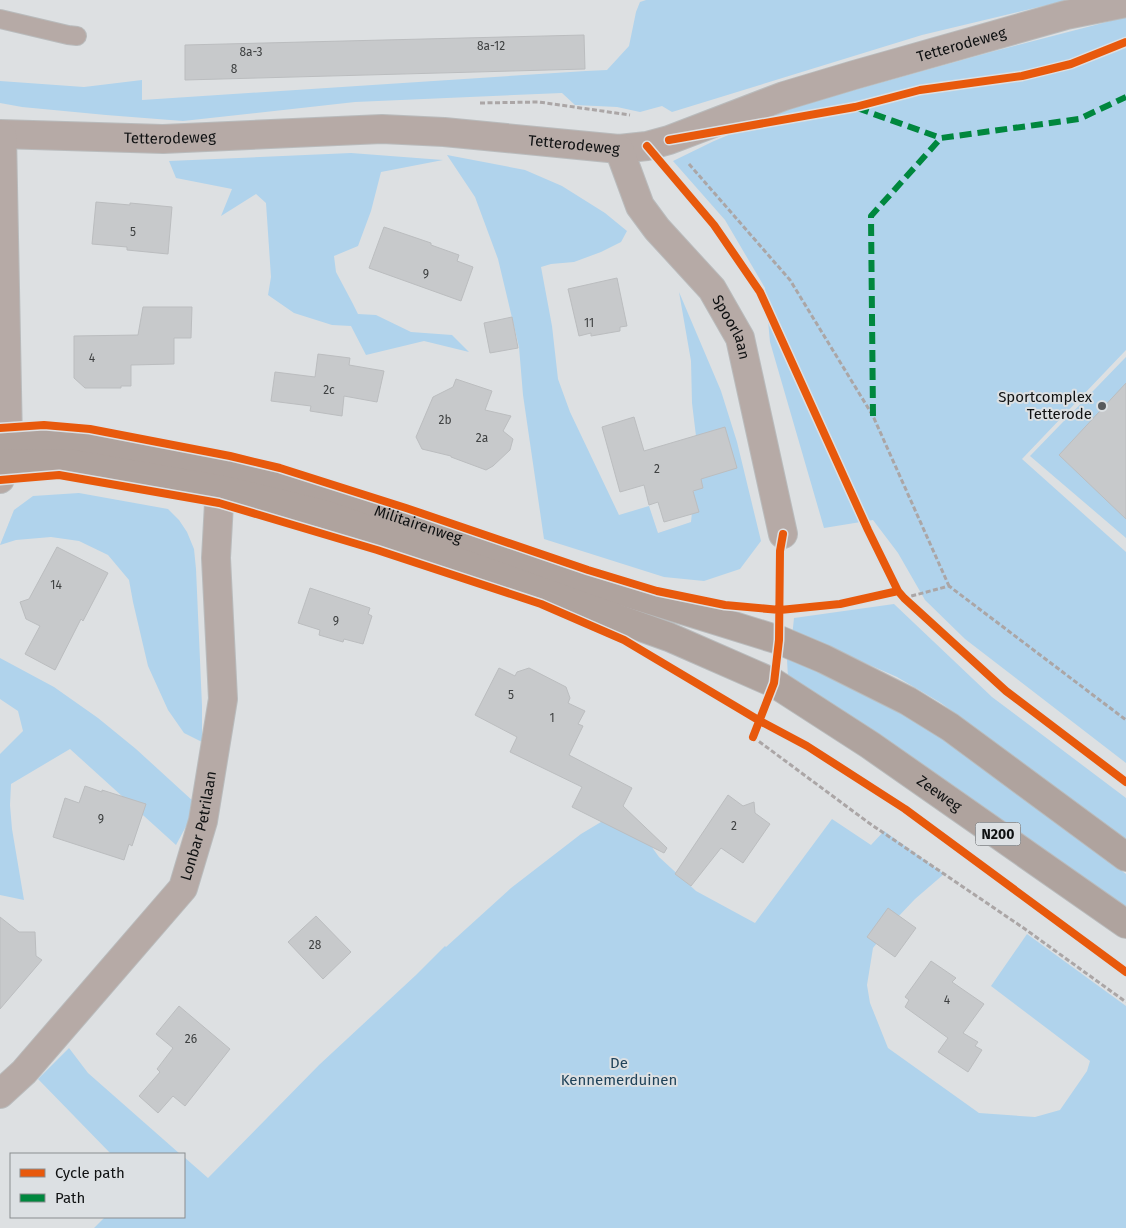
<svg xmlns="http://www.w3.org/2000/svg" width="1126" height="1228" viewBox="0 0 1126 1228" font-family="'Fira Sans',sans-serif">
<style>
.green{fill:#b0d3ec}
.building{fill:#c7c9cb;stroke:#bbbdbf}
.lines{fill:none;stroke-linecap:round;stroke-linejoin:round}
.service-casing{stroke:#b9bbbc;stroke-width:20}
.minor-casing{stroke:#b9bbbc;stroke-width:30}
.primary-casing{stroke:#b9bbbc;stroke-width:30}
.path{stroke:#aba6a6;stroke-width:3;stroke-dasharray:5 2.5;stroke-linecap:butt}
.service{stroke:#b6aaa6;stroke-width:18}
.minor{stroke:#b6aaa6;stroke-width:28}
.primary{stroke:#afa39e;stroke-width:28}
.quiet{stroke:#00873e;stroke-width:6;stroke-dasharray:12 6;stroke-linecap:butt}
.cycleway-casing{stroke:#dce0e3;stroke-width:11}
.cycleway{stroke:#e8590c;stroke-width:8}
.poi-dot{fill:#57595b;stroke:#dce0e3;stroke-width:2}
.labels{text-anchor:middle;stroke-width:4;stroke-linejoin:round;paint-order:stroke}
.number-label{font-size:12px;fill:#3e4041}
.shield{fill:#dce0e3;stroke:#4c4f51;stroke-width:1}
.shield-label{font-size:14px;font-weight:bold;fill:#0f1112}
.street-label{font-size:15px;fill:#0f1112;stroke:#dce0e3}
.poi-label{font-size:15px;fill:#0f1112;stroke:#dce0e3;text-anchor:end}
.park-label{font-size:15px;fill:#20435a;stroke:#dce0e3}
</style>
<rect width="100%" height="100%" fill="#dde0e2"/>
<path class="green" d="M646,0H1068L922,35L672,112L662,106L640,112L617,107L575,105L562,93L355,102L183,121L106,115L22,107L0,103V81L84,87L142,80V100L586,71L607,70L629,46L636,12L640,2Z
M1126,17V350L1022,459L1126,552V763L965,639L925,600L898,553L873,520L824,528L770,342L765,288L725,220L673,161L714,141L797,106L991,52Z
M351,153L443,160L381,172L371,211L358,246L334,256L336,272L353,304L358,314L376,315L411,332L452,335L469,352L424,341L366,355L351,326L332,325L294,313L268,295L271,277L266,203L256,194L221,216L232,189L176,178L169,161Z
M447,155L525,170L562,186L605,213L627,231L621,242L601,252L574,262L551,264L541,267L552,326L558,379L570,412L619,515L649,506L658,533L691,522L695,483L699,461L692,403L691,361L679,292L721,391L737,442L761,541L740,569L704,581L664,577L544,539L523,395L519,347L498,259L475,197Z
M1126,357V538L1030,456Z
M79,493L168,509L179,520L187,532L194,549L196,569L202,706V742L184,733L168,710L148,666L133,602L129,580L108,555L79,541L51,537L16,540L0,545L14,510L33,496Z
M894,604L992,697L1126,798V841L941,703L897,677L849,656L792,637L794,618Z
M0,658L54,687L98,718L136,749L194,802L191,817L176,845L70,749L11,784L10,805L12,829L24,900L0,895V754L23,731L18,711L0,699Z
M787,659L830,673L887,703L948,741L1126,874V907L1045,851L788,678Z
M606,819L636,825L659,857L696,891L755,923L832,819L871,845L884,831L944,874L915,899L896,919L873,948L867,985L870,1003L888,1048L979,1113L1035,1117L1060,1110L1087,1071L1090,1061L991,986L1027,934L1126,1006V1228H94L105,1217H184V1157L208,1178L319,1065L416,975L445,946L446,947L511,888L581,834Z
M69,1048L88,1073L180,1154H111L38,1079Z"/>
<path class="building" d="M584,35L585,69L185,80V45Z
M96,202L130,205V203L172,207L168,254L127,250V247L92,244Z
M384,227L431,243V245L459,255L457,261L473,267L461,301L369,268Z
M617,278L627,326L620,327V331L591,336V333L579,336L568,289Z
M143,307H192L191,338H174V364L131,365V386H121V388H85L74,378V336L138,335Z
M512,317L518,348L490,353L484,323Z
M318,354L350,358L349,365L384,371L377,402L344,396L342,416L310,411L311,406L271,401L275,372L315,377Z
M456,379L492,391L485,410L511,416L503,431L513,439L510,450L493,466L486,470L451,457V456L422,449L416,437L433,397L453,387Z
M1126,383V519L1059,455Z
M634,417L644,451L725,427L737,468L701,479L703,488L693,491L699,512L664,522L658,502L649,505L644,485L620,492L602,427Z
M57,547L108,573L83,621L81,619L55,670L25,654L40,626L26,619L20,602L29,599Z
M310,588L370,608L368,614L372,616L363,644L344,639L343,642L319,635L320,630L298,623Z
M499,668L515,676L517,672L529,668L566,687L570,698L568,703L585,711L578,724L583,726L569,755L632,788L623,806L667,848L664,853L572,807L582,787L510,752L517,737L475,715Z
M85,786L102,792V790L146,804L132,846L129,844L124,860L53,837L65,798L79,803Z
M728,795L743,806L754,802L755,813L770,824L743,863L721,848L691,886L675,874Z
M888,908L916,928L895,957L867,937Z
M316,916L351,952L323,979L288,942Z
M0,917L19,932H35L36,956L42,960L0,1009Z
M931,961L956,978L952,982L984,1004L963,1033L978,1042L975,1046L982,1050L968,1072L938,1052L948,1038L905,1007L909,1000L905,997Z
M179,1006L230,1049L185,1106L173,1096L158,1113L139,1096L160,1072L157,1069L173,1048L156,1034Z"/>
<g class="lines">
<defs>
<path id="service" d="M0,19L68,35L77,36"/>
<g id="minor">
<path id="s1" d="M0,134L163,139L382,129L444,132L619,149L647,146L669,140L784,96L854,75L1066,15L1126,3"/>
<path id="s2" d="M619,149L640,206L657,229L712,289L740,338L783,534"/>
<path d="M0,479L5,464L8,441L2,135"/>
<path id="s3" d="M0,1094L24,1072L183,888L203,821L223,699L216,558L219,503L224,490"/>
</g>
<g id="primary">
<path id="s4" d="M0,442L75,440L228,468L329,495L586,580L779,640L824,659L908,701L950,727L1126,857"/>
<path id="s5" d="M0,464L68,463L224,490L324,514L669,637L774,683L870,745L1126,924"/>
</g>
</defs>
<use href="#service" class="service-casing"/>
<use href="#minor" class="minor-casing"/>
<use href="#primary" class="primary-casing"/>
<path class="path" d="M480,103L539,102L630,115
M689,164L790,280L873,416L949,586
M904,598L949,586L1126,720
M753,737L869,823L1025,929L1126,1002"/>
<use href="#service" class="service"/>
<use href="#minor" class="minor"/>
<use href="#primary" class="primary"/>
<path class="quiet" d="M857,108L941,138L1079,119L1126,97
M873,416L871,216L941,138"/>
<defs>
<path id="cycleway" d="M669,140L855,107L920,90L1022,76L1071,64L1126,42
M647,146L714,225L760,292L868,530L898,591L904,598L1006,691L1126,782
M0,428L44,425L90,429L230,456L280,468L406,508L588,570L657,591L725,605L780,610L840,604L898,591
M0,480L59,475L219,503L377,550L541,604L624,640L760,721L807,746L905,809L1126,972
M753,737L774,683L779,640L780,551L783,534"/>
</defs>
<use href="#cycleway" class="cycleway-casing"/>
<use href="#cycleway" class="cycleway"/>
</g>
<circle class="poi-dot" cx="1102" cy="406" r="5"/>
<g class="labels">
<g class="number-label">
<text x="491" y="50">8a-12</text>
<text x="251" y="56">8a-3</text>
<text x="234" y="73">8</text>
<text x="133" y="236">5</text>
<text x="426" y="278">9</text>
<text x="589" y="327">11</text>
<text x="92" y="362">4</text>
<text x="329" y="394">2c</text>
<text x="445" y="424">2b</text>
<text x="482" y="442">2a</text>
<text x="657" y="473">2</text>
<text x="56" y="589">14</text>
<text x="336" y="625">9</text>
<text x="511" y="699">5</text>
<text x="552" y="722">1</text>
<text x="101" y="823">9</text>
<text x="734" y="830">2</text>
<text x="315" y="949">28</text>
<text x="947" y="1004">4</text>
<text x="191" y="1043">26</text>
</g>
<rect class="shield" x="975.5" y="822.5" width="45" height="23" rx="4"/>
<g class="shield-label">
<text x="998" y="839">N200</text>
</g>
<g class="street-label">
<text dy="5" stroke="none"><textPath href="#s1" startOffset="979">Tetterodeweg</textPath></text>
<text dy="5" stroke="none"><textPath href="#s1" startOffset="170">Tetterodeweg</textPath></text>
<text dy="5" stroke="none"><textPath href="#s1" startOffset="575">Tetterodeweg</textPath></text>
<text dy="5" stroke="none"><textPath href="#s2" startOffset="214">Spoorlaan</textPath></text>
<text dy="5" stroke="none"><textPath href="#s4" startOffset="429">Militairenweg</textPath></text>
<text dy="5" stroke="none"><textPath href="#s5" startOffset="1009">Zeeweg</textPath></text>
<text dy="5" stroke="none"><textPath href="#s3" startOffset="340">Lonbar Petrilaan</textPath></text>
</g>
<g class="poi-label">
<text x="1092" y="402">Sportcomplex<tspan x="1092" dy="17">Tetterode</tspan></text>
</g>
<g class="park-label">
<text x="619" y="1068">De<tspan x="619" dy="17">Kennemerduinen</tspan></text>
</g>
</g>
<rect x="10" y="1153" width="175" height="65" fill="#dce0e3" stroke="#8a8d8f"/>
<rect x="20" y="1169" width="25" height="8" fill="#e8590c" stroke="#8a8d8f"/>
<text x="55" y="1178" font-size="15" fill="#0f1112">Cycle path</text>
<rect x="20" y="1194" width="25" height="8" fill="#00873e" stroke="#8a8d8f"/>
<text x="55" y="1203" font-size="15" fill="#0f1112">Path</text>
</svg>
